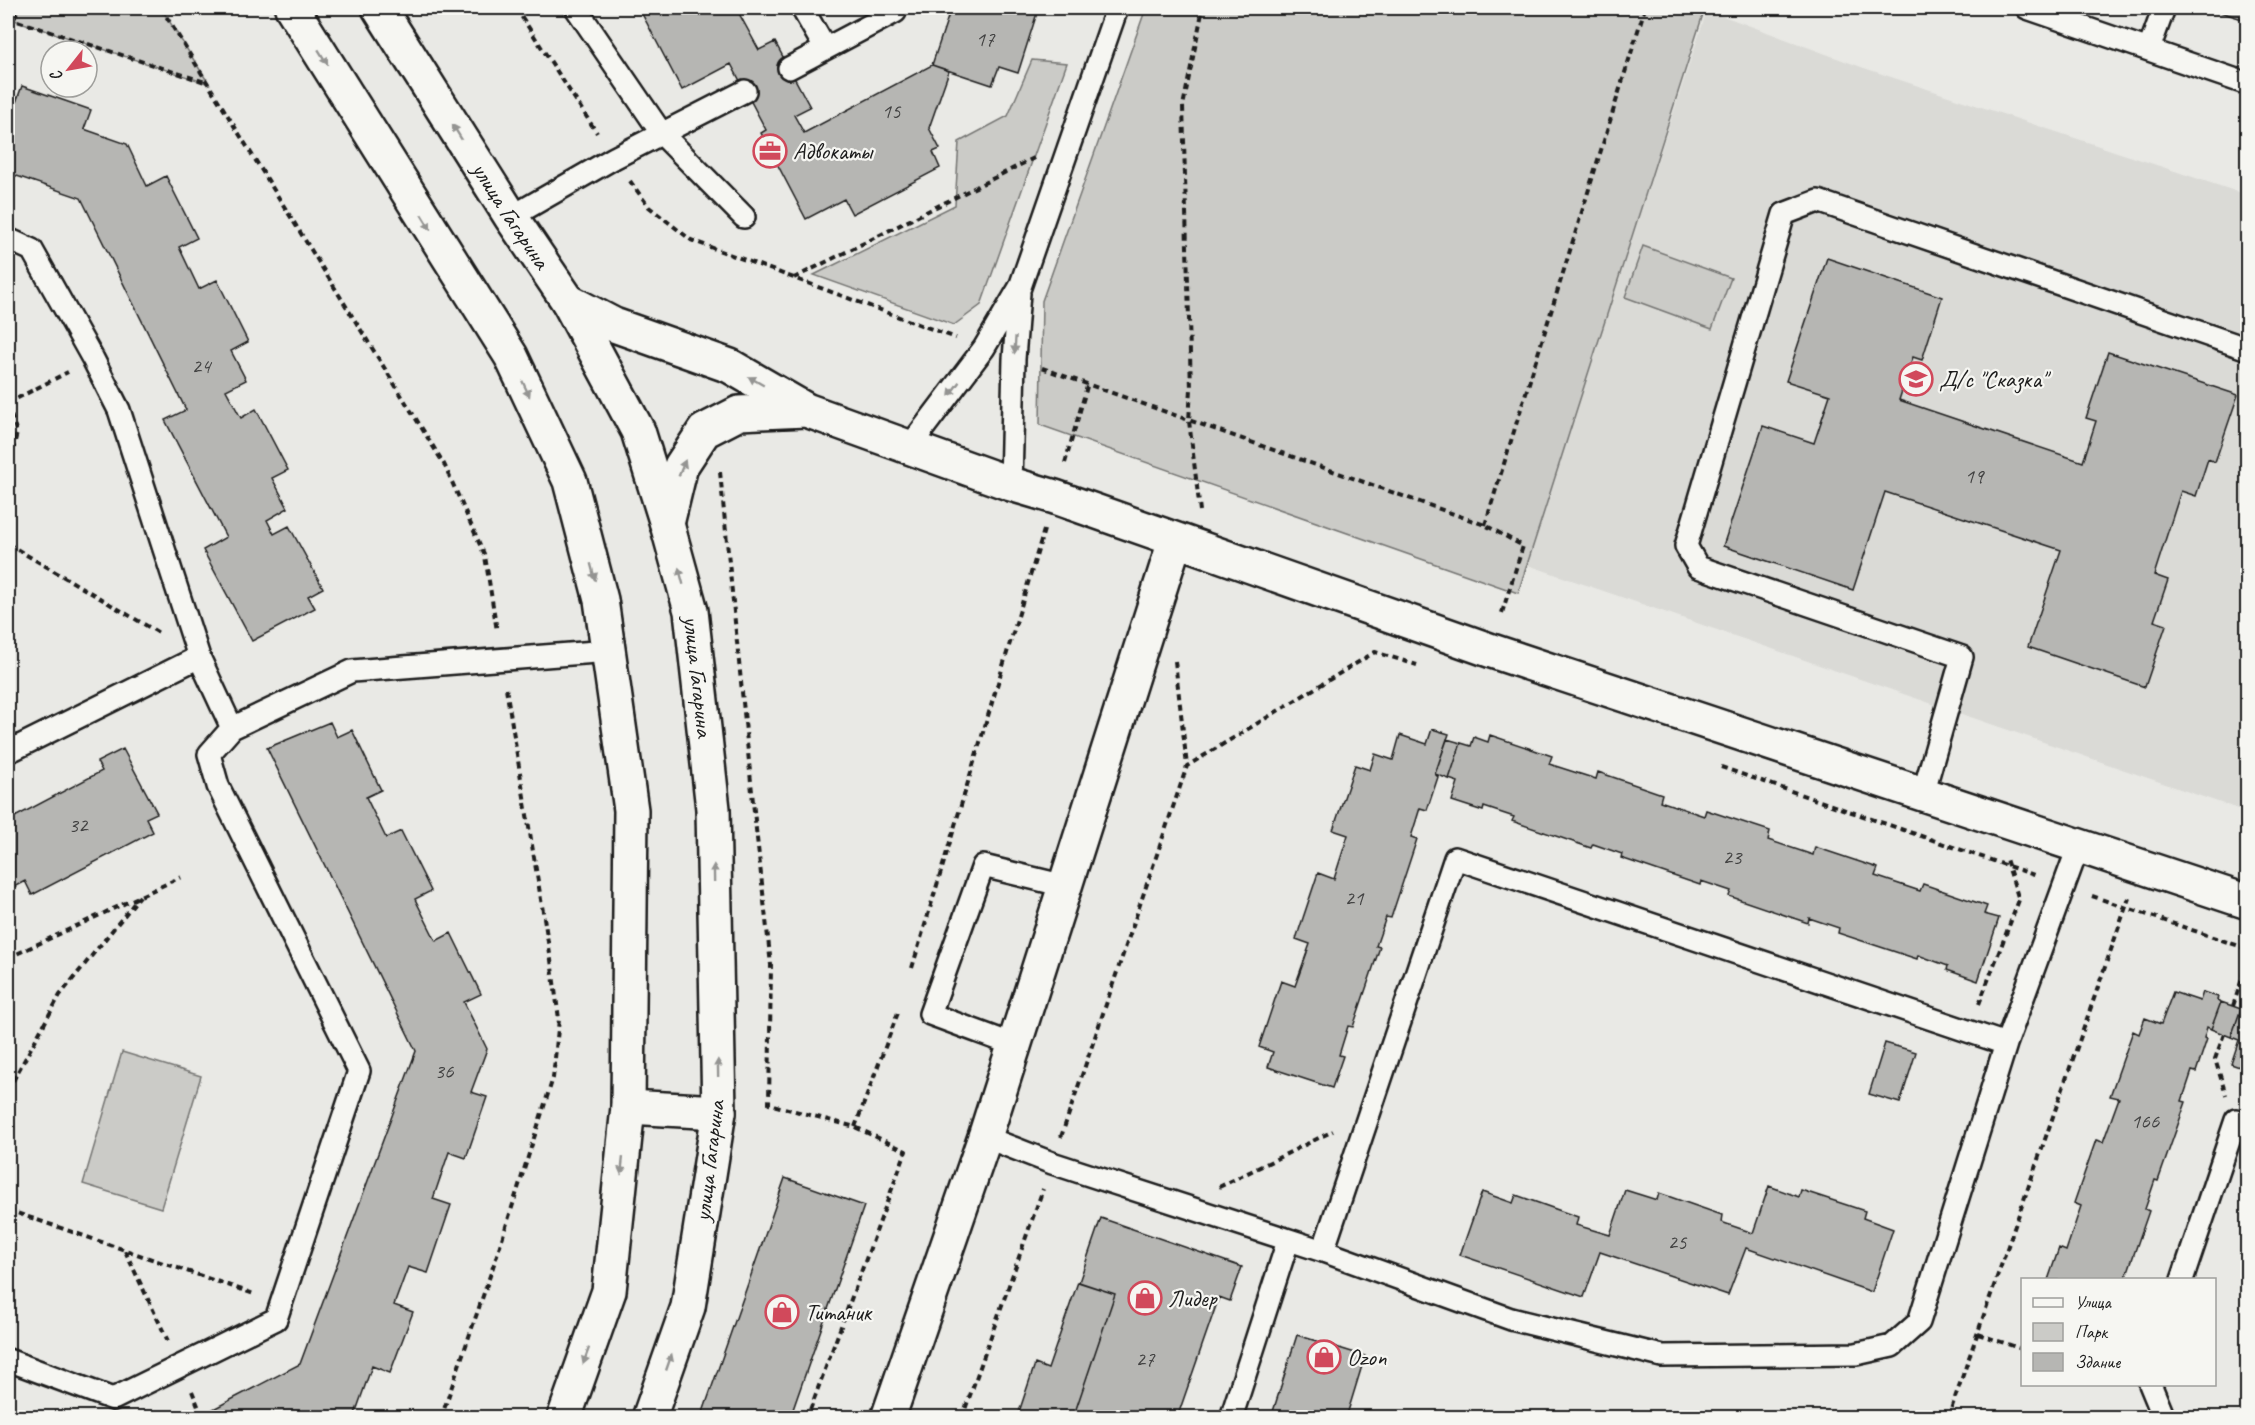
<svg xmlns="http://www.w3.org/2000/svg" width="2255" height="1425" viewBox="0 0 2255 1425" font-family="Caveat,sans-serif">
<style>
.built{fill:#dadad6}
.green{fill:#cbcbc7;stroke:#747472;stroke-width:1.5}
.building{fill:#b6b6b3;stroke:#1c1c1c;stroke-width:1.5}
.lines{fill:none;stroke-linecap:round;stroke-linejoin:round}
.lane-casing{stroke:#1c1c1c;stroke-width:26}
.street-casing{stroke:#1c1c1c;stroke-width:38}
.secondary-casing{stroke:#1c1c1c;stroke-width:38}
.path{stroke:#1c1c1c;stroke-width:4;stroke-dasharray:6 4.5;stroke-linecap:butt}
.lane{stroke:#f6f6f2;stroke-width:21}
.street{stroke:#f6f6f2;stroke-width:33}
.secondary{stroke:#f6f6f2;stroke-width:33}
.oneway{fill:#949492}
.labels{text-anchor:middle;stroke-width:4.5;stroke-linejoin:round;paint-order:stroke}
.number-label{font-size:21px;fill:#424242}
.poi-label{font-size:24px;fill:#1c1c1c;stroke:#f6f6f2;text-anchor:start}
.street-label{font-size:24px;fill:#1c1c1c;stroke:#f6f6f2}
</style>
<rect width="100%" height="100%" fill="#e9e9e5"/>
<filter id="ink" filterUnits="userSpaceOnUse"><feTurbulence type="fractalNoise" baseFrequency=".0167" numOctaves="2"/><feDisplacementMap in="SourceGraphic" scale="12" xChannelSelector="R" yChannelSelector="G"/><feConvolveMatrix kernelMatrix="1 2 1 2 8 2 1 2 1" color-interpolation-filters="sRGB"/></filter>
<g filter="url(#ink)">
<path class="built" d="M1707,10L1864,68L2247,195V812L1525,564Z"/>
<path class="green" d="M8,8H161L209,84L8,18Z
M1146,8H1705L1518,593L1040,425L1042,301Z
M1032,60L1067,63L981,305L954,325L814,275L955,205L959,142L1008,116Z
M1643,246L1731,278L1712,329L1625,297Z
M122,1052L201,1076L161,1208L83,1184Z"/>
<path class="building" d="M639,8H736L759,50L775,42L810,107L794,115L804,133L932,65L949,71L929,128L940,149L933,152L940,168L852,214L844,199L806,219L761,133L766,130L731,64L682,90Z
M951,8H1020L1037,13L1018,73L999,67L992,85L932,65Z
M2208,8H2248V21Z
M22,86L91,110L84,129L127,144L147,186L166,176L197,238L179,247L199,289L217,280L248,342L231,351L246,380L226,390L241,418L256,409L288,470L272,478L288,508L267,520L274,534L289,526L323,588L308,596L315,608L252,641L203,550L226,537L165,420L186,410L81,198L8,173V102L15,105Z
M1827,258L1942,297L1922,360L1913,357L1899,400L2083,462L2096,421L2086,418L2108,352L2238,395L2215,462L2208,459L2196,496L2181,491L2154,575L2168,580L2154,621L2166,625L2145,687L2028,647L2061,550L1885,492L1853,590L1723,546L1763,426L1814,443L1830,395L1786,381Z
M330,722L337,737L352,730L381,790L366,797L386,838L401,831L431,891L415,899L436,941L451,933L481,994L464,1002L487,1049L471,1092L487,1097L466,1158L449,1152L433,1199L451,1205L428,1273L408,1267L394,1305L413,1312L390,1373L372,1366L355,1414L348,1418H196L300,1364L416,1051L267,748Z
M1432,729L1449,734L1435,774L1438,777L1427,810L1420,808L1411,837L1417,839L1391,918L1386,917L1376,946L1380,947L1353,1027L1348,1026L1339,1055L1343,1056L1332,1088L1268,1067L1273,1052L1259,1047L1281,981L1295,986L1310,944L1296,939L1318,873L1334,879L1348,835L1333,830L1355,765L1370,770L1375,754L1393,760L1400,735L1427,744Z
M1490,735L1552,756L1549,764L1596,779L1598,772L1662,794L1660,801L1704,816L1706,810L1770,831L1768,840L1813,855L1815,847L1878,868L1875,876L1920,891L1923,884L1987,906L1984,914L1999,918L1978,981L1947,970L1948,966L1918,955L1917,959L1838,933L1839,928L1809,918L1808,923L1729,896L1731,891L1701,881L1700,885L1621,858L1622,854L1593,844L1591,848L1512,821L1514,817L1484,807L1483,811L1452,801L1458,782L1449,779L1461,743L1471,746L1474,737L1488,742Z
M1447,739L1461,743L1449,779L1435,774Z
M123,749L157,813L146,818L153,832L32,895L25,881L8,890V807L13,818L102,771L97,762Z
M2173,992L2200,1001L2203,992L2218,997L2217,1000L2221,1002L2211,1029L2207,1027L2204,1038L2207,1039L2196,1072L2192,1071L2182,1101L2186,1102L2158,1181L2155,1180L2145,1209L2149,1211L2125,1280H2048L2059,1248L2066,1251L2081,1206L2074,1203L2096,1140L2103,1142L2119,1098L2110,1096L2133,1031L2139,1034L2145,1018L2161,1024Z
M2221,1002L2241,1009L2231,1037L2211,1029Z
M2242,1006L2248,1008V1070L2231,1064L2239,1040L2231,1037Z
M1885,1043L1916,1052L1900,1103L1869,1094Z
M785,1178L864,1206L790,1418H701Z
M1769,1186L1799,1197L1801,1190L1865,1211L1863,1218L1893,1229L1872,1292L1746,1248L1728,1295L1600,1252L1584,1297L1460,1255L1482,1192L1513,1203L1516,1195L1578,1217L1576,1225L1610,1235L1625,1190L1657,1200L1659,1193L1722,1215L1721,1222L1753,1233Z
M1101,1218L1242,1267L1230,1301L1219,1297L1177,1418H1073L1115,1294L1079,1282Z
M1078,1282L1115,1294L1073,1418H1017L1035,1364L1048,1369Z
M1297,1335L1365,1356L1346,1418H1271Z"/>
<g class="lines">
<defs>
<path id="lane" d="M576,8L662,134L744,217
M802,8L825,48
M2027,8L2248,84
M2149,49L2164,8
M789,68L895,12L896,8
M511,217L614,158L745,91
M8,239L32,250L93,359L119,410L199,657L232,728L352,671L609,651
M910,446L984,348L1020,287L1117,8
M1011,484L1014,359L1019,293
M8,752L199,657
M1923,794L1962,657L1698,567L1686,546L1784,214L1818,201L2248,349
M1014,1045L930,1014L983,866L1065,886
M985,1137L1052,1163L1323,1251L1455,858L2006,1044L2079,845
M1323,1251L1511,1319L1662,1356L1856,1354L1892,1346L1919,1322L2006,1044
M2182,1280L2236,1120L2248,1124
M8,1360L113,1399L276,1319L359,1071L218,786L209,754L232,728
M2150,1384L2164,1418
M1231,1418L1288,1241"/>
<path id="street" d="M568,301L614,325L730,366L806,410L1011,484L1055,497L1492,651L2248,902
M667,524L681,466L704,431L739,413L806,410
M888,1418L985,1137L1175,541"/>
<g id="secondary">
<path d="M292,8L511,356L570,481L601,600L631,810L628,1107L609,1291L564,1418"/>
<path id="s1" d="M379,8L511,217L568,301L638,431L667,524L691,611L713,809L719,1112L688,1307L649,1418"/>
<path d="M628,1107L719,1112"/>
</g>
</defs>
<use href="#lane" class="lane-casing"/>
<use href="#street" class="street-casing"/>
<use href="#secondary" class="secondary-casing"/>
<path class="path" d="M161,8L444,464L485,556L497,631
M516,8L597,133
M8,18L208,83
M8,38L18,8
M630,181L649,207L691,240L956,338
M794,278L1034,158
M1042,368L1485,525L1523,546L1501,616
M8,403L68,372
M8,405L17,433L8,470
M1065,463L1088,383
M720,472L753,802L771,965L769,1104L855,1127L906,1151L807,1418
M1200,511L1189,421L1191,389L1183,106L1203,8
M1485,525L1645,8
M8,544L159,633
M1175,661L1187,766
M1721,767L2037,876
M2092,896L2248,949
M8,958L181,877
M912,968L1044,530
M1979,1004L2019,900L2006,859
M2233,1006L2248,961
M2224,1034L2215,1059L2226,1095
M8,1090L60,995L140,896
M855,1127L899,1010
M1061,1137L1187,766L1375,652L1417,665
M1219,1187L1333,1131
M8,1210L254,1294
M125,1251L168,1341
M1978,1334L2022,1349
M192,1391L203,1418
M1833,1412L1850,1418
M441,1418L495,1261L553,1078L559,1019L551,960L506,688
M962,1418L1043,1189
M1948,1418L2129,898"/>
<use href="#lane" class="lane"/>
<use href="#street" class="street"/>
<use href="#secondary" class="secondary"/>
</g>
<defs><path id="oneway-solid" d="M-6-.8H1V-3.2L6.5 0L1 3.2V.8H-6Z" transform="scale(1.5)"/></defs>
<g class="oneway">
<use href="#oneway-solid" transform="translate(323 57) rotate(58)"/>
<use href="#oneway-solid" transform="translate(457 132) rotate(-122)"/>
<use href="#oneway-solid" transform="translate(426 222) rotate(58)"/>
<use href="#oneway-solid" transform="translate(1015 345) rotate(94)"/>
<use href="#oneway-solid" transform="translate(756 381) rotate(-150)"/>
<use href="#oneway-solid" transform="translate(526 389) rotate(65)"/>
<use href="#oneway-solid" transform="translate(954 389) rotate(127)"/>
<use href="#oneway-solid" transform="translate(682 468) rotate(-68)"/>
<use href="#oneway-solid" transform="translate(593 572) rotate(75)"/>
<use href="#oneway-solid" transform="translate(681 576) rotate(-105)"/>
<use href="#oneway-solid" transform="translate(714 873) rotate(-91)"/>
<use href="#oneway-solid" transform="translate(718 1068) rotate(-91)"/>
<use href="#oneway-solid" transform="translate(622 1166) rotate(96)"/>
<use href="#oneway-solid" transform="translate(586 1356) rotate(110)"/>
<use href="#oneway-solid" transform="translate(669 1362) rotate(-71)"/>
</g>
</g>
<defs>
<symbol id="office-ring" viewBox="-11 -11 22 22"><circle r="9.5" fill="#f6f6f2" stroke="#d1495b" stroke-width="1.5"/><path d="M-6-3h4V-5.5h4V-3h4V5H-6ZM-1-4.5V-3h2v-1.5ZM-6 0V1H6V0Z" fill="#d1495b"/></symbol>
<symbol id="school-ring" viewBox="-11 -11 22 22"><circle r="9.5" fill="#f6f6f2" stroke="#d1495b" stroke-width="1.5"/><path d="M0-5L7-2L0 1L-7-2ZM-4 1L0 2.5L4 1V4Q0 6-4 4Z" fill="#d1495b"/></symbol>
<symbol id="shop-ring" viewBox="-11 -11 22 22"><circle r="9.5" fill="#f6f6f2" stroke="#d1495b" stroke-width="1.5"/><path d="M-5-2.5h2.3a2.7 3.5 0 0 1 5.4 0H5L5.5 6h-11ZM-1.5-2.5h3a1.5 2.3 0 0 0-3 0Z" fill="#d1495b"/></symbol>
</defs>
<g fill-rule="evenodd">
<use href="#office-ring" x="751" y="132" width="38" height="38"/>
<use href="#school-ring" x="1897" y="360" width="38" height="38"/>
<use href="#shop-ring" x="1126" y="1279" width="38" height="38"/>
<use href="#shop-ring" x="763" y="1293" width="38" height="38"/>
<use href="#shop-ring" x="1305" y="1338" width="38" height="38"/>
</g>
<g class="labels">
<g class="number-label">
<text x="985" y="46">17</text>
<text x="891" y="118">15</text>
<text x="201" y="373">24</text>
<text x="1974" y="483">19</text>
<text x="78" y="832">32</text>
<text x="1732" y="864">23</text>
<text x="1354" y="905">21</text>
<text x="444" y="1078">36</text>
<text x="2145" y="1128">166</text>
<text x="1677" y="1249">25</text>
<text x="1145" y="1366">27</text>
</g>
<g class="poi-label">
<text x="793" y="159">Адвокаты</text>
<text x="1939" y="387">Д/с "Сказка"</text>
<text x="1168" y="1306">Лидер</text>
<text x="805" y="1320">Титаник</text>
<text x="1347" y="1365">Ozon</text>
</g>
<g class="street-label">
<text dy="8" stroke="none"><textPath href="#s1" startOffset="246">улица Гагарина</textPath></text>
<text dy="8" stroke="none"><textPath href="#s1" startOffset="750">улица Гагарина</textPath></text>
<text transform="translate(709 1161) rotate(-83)" y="8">улица Гагарина</text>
</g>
</g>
<rect width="2255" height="1425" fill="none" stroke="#f6f6f2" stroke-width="30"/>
<rect x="15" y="15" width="2225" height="1395" fill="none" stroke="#1c1c1c" stroke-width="2" filter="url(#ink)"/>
<rect x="2021" y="1278" width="195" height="108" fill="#f6f6f2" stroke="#9f9f9c" stroke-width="1.5"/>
<rect x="2033" y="1298" width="30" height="9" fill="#f6f6f2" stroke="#9f9f9c" stroke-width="1.5"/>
<text x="2075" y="1308" font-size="18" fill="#1c1c1c">Улица</text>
<rect x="2033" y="1323" width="30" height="18" fill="#cbcbc7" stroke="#9f9f9c" stroke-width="1.5"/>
<text x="2075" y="1338" font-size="18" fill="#1c1c1c">Парк</text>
<rect x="2033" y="1353" width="30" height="18" fill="#b6b6b3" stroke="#9f9f9c" stroke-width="1.5"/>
<text x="2075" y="1368" font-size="18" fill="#1c1c1c">Здание</text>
<g transform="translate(69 69) rotate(239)"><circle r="28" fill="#f6f6f2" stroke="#9f9f9c" stroke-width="1.5"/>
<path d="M0-4.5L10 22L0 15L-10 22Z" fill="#d1495b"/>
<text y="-9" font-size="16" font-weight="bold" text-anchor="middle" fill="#1c1c1c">С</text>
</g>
</svg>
